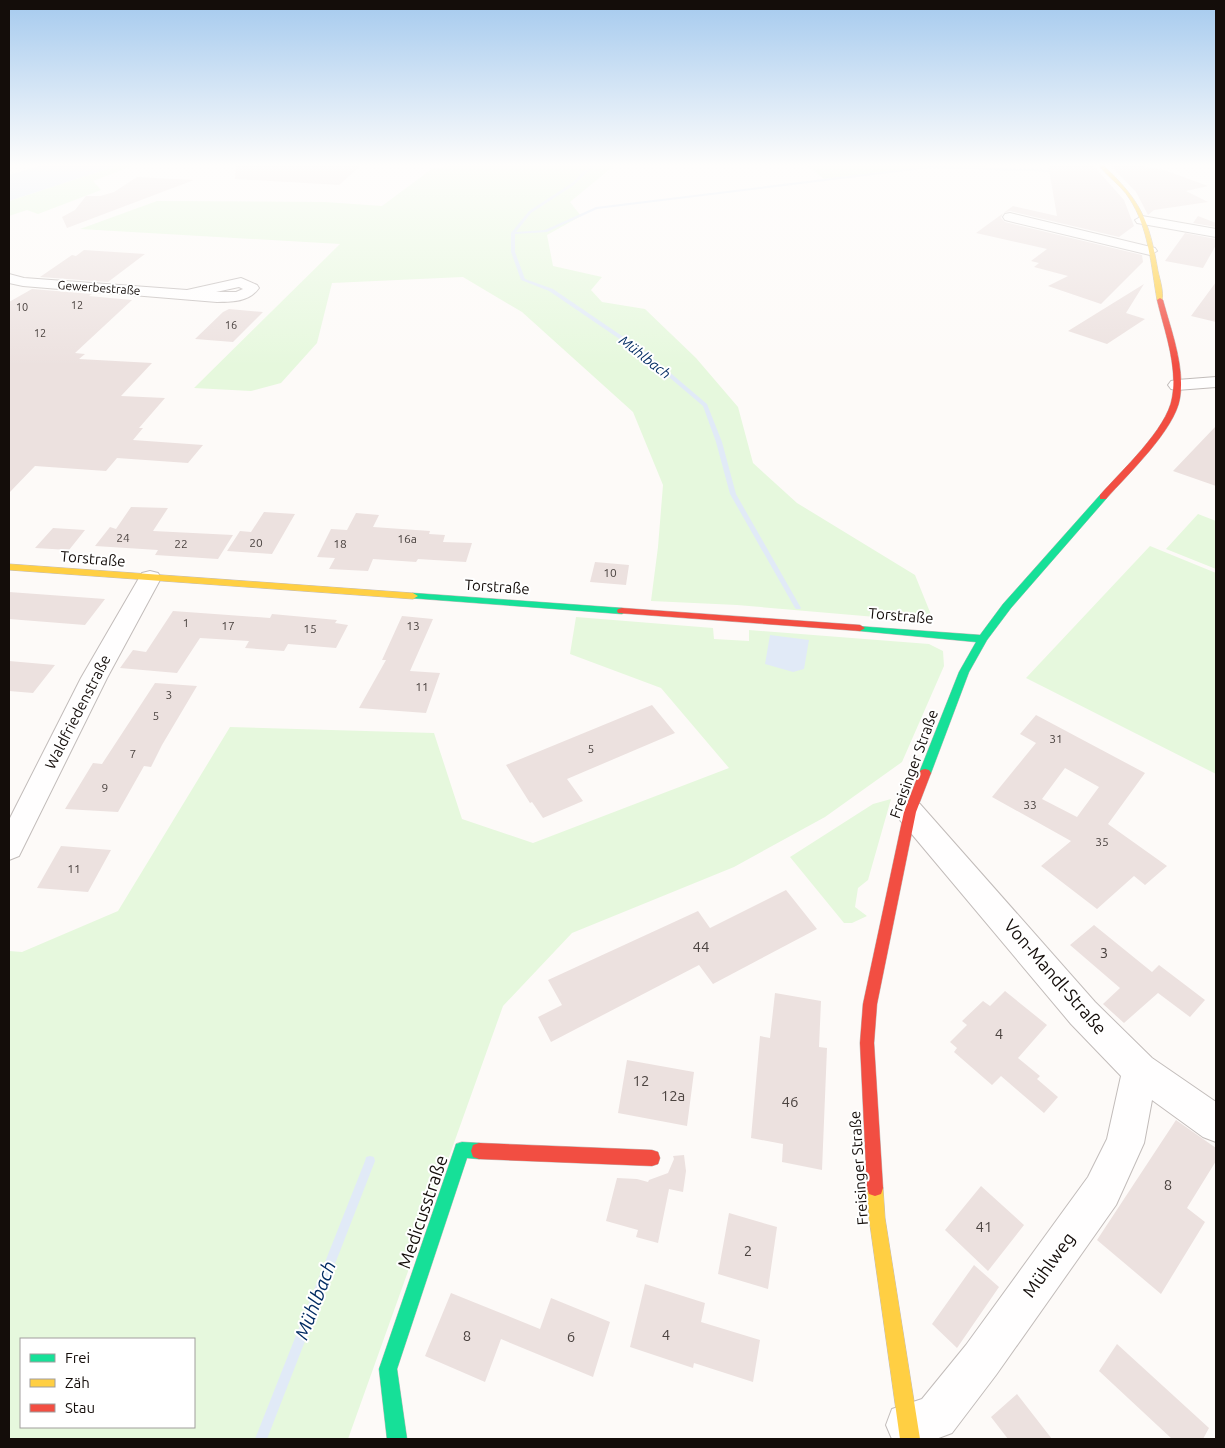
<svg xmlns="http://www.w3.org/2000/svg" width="1225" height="1448" viewBox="0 0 1225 1448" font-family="Ubuntu,sans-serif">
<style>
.green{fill:#e6f8dd;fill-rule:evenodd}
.water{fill:#e1eaf7}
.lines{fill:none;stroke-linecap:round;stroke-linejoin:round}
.stream{fill:#e1eaf7;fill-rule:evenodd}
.building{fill:#ece1df;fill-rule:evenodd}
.street-casing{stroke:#c2bcba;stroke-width:2}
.fast-casing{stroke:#c2bcba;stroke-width:1}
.slow-casing{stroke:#c2bcba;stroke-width:1}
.jam-casing{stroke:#c2bcba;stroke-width:1}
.street{fill:#fffefe;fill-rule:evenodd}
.fast{fill:#16e098;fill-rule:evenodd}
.slow{fill:#ffcf43;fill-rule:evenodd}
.jam{fill:#f24e42;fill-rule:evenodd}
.labels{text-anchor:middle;stroke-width:4;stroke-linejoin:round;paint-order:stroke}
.far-number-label{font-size:11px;fill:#4b4340}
.far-street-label{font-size:12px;fill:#140d0a;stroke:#fff}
.number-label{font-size:12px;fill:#4b4340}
.far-water-label{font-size:14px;font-style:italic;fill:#042d64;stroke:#fff}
.street-label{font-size:15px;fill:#140d0a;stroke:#fff}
.near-number-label{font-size:15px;fill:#4b4340}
.near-street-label{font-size:18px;fill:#140d0a;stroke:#fff}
.near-water-label{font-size:19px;font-style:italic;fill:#042d64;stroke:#fff}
</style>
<rect width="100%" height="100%" fill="#fdfaf8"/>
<path class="green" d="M122,164H137L93,181L101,190L38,214L27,210L9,216V201Z
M465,164H616L570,202L581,216L547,235L553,266L602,277L591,290L602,302L645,309L696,358L738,407L753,463L797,503L915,575L934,622L737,605L651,601L658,547L663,485L633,412L522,312L463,277L332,283L317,343L281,383L251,391L194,388L340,244L80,229L157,201L325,202L382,206L433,168Z
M805,164H981L988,167L929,166L824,179Z
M1198,514L1216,521V569L1166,549Z
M1150,546L1216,573V774L1026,678Z
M576,617L713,628L714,639L749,641V630L929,644L943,651L944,666L902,762L825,817L734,867L572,933L503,1006L348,1439H9V951L22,952L118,911L230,727L434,733L462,819L533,843L729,768L661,688L570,654ZM21,1339H194V1427H21Z
M891,799L868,880L858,888L855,907L867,916L852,923H844L790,857L873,804Z"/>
<path class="water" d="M45,164H122L9,201V175Z
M770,635L809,640L804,669L793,672L765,664Z"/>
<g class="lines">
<path class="stream" d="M591,164H595L574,185L531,213L516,232L545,230L596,207L930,166L1057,170L1059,171L1057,172L930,168L597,209L547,232L515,234V252L525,279L553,289L647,353L707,404L722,442L736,494L801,608L800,609H796L795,608L730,494L716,442L703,406L643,355L549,291L521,280L511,252V233L529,211L572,183Z
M370,1156L374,1157L375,1161L267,1439H255L365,1161L366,1157Z"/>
</g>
<path class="building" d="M236,164H363L339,185L235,179Z
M1048,164H1092L1124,200L1134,226L1119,237L1010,211L1003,213L1001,218L1005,222L1142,255L1143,262L1101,304L1048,286L1068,276L1034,267L1039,263L1031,261L1047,249L976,233L1013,206L1057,216Z
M1109,164H1132L1164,170L1208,186L1186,191L1208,202L1154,210L1148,215L1136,192Z
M137,177L194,180L67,228L62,217L75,210L86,196H100L114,192Z
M1198,216L1216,223V227L1193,223Z
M1185,233L1216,239V245L1203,268L1165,261Z
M84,250L145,254L108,282L40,277L72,255L76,256Z
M1216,282V322L1191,316Z
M1144,284L1126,313L1145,319L1107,344L1068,331Z
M32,289L92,294L89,296L132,300L75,353L85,354L79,359L152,363L121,396L165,398L139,428H143L133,440L203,445L188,463L117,458L106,471L35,466L9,493V302Z
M229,309L263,312L233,342L195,339L223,312Z
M1216,426V486L1173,471Z
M131,507L168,508L153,531L233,535L218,559L155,555L158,550L95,546L110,527L116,529Z
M264,512L295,514L272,554L227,551L240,531L251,532Z
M356,513L379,515L373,527L430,531L429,534L445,535L443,542L472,543L466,562L418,559L416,562L373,559L368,571L329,569L335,558L317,557L331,529L347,530Z
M53,528L85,530L69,550L35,548Z
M595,562L629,565L626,585L590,582Z
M9,592L105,599L85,625L9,619Z
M173,611L270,618L272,614L337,620L335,623L348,625L336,648L288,644L284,651L245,648L249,641L200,638L177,673L120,668L133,650L146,652Z
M402,616L433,619L410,671L440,673L426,713L359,708L386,660H382Z
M9,661L55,665L33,693L9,691Z
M155,683L197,686L162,745L151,767L144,766L118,812L65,809L93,763L102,764Z
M652,705L675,733L567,779L583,801L543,818L532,802L530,803L506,765Z
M1036,715L1145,773L1108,824L1167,866L1145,885L1134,876L1097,909L1041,866L1071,841L992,797L1036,743L1020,734ZM1065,768L1099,787L1077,817L1042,799Z
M61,846L111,850L88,892L37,888Z
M786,890L817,929L713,984L699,965L551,1042L538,1017L562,1005L548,980L698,911L710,928Z
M1094,925L1152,972L1159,965L1205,1000L1190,1017L1158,993L1124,1023L1103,1004L1120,988L1070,945Z
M1005,991L1047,1025L1018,1058L1040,1076L1037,1079L1058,1097L1044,1113L1001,1076L992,1085L954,1052L957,1048L950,1042L967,1025L962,1021L983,1001L990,1006Z
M775,993L821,1001L819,1047L827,1048L822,1170L782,1162L783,1144L751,1138L760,1036L770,1038Z
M627,1060L694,1072L687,1126L618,1113Z
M1176,1120L1216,1148V1161L1187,1208L1205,1222L1161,1294L1097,1240Z
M684,1155L686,1171L683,1192L669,1189L658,1243L636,1237L638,1230L606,1221L617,1178L637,1179L648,1182L649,1180L668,1173L674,1159L673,1156Z
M981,1186L1024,1225L988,1271L945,1230Z
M729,1213L777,1227L768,1289L718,1274Z
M974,1265L999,1287L957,1348L932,1324Z
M645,1284L705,1303L701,1322L760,1340L753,1382L694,1363L693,1368L630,1347Z
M451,1293L540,1329L551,1298L610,1322L593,1377L501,1339L485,1382L425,1356Z
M1117,1344L1209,1428L1203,1439H1172L1099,1371Z
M1017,1394L1052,1439H1008L991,1417Z"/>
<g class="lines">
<defs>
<path id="street" d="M1010,213L1155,248L1157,251L1150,255L1005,220L1003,217L1005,214Z
M1142,216L1216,229V237L1137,223L1135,220Z
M9,274L24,278L187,290L241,278L257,285L259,288C249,302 233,302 217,302L23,286L9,283ZM239,287L243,289L236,292H216Z
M1216,377V387L1177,390L1171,389L1168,385L1171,381L1177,380Z
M150,571L158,573L161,578L107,678L19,856L9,860V820L81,678L139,578L142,573Z
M910,801L920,804L1095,1002L1152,1058L1216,1102V1142L1203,1137L1152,1100L1144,1143L1116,1205L996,1375L952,1433L936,1439H892L886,1425L892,1409L922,1399L966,1345L1088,1177L1107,1139L1121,1076L1071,1024L900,820L896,812L900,804Z"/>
<path id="fast" d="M1103,494L1107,497L1106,499L1011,608L987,640L969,672L931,773L929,776H921L919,773L959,672L976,642L860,631L856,630L855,628L856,626L980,635L1003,604L1100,495Z
M413,593L622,608L627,611L622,614L410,598L408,596Z
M462,1142L479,1143L485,1145L487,1151L485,1157L479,1159L467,1158L397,1369L407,1439H387L379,1369L454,1150L456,1144Z"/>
<path id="slow" d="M1098,164H1102C1141,201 1149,219 1158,271C1160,280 1164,292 1162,301L1157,300C1151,266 1149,228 1129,198C1121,185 1106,176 1098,164Z
M9,564L413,593L418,596L413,599L9,570Z
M875,1180L881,1182L883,1188L885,1218L920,1439H900L869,1218L867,1188L869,1182Z"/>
<path id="jam" d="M1160,298L1163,300C1171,330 1185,366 1180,398C1175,430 1128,474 1106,499H1100V495C1121,471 1167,429 1172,398C1178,366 1164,330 1157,300Z
M622,608L860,625L865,628L860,631L618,613L617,611L618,609Z
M925,769L929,770L931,773L916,812L877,1004L874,1043L883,1188L881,1194L875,1196L869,1194L867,1188L860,1043L863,1004L904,812L919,773L921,770Z
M479,1143L652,1150L658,1152L660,1158L658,1164L652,1166L479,1159L473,1157L471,1151L473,1145Z"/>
</defs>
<use href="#street" class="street-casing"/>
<use href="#fast" class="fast-casing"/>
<use href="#slow" class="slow-casing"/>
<use href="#jam" class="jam-casing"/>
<use href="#street" class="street"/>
<use href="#fast" class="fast"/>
<use href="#slow" class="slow"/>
<use href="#jam" class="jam"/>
</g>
<linearGradient id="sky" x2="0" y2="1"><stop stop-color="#a5caee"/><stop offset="0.45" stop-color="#fefdfc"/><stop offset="1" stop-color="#fefdfc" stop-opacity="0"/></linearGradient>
<rect width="1225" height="366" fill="url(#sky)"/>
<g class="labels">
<g class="far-number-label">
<text x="77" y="309">12</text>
<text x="22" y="311">10</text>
<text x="231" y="329">16</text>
<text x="40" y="337">12</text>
</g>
<g class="far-street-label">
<text transform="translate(99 288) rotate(4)" y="4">Gewerbestraße</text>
</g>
<g class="number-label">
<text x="123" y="542">24</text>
<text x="407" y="543">16a</text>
<text x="256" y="547">20</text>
<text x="181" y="548">22</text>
<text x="340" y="548">18</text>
<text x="610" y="577">10</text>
<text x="186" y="627">1</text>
<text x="228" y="630">17</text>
<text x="413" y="630">13</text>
<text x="310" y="633">15</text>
<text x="422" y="691">11</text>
<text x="169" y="699">3</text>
<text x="156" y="720">5</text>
<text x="1056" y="743">31</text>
<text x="591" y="753">5</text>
<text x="133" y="758">7</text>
<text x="105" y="792">9</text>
<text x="1030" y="809">33</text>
<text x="1102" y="846">35</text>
<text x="74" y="873">11</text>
</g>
<g class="far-water-label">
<text transform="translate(645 357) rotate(38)" y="5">Mühlbach</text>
</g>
<g class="street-label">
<text transform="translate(93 559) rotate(5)" y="5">Torstraße</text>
<text transform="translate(497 587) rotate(4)" y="5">Torstraße</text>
<text transform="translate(901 616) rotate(5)" y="5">Torstraße</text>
<text transform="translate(78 712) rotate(-63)" y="5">Waldfriedenstraße</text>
<text transform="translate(914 764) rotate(-70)" y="5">Freisinger Straße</text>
<text transform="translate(859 1168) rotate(-94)" y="5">Freisinger Straße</text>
</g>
<g class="near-number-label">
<text x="701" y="952">44</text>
<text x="1104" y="958">3</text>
<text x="999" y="1039">4</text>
<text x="641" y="1086">12</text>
<text x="673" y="1101">12a</text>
<text x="790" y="1107">46</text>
<text x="1168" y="1190">8</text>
<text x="984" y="1232">41</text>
<text x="748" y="1256">2</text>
<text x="666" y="1340">4</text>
<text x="467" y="1341">8</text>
<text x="571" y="1342">6</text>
</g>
<g class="near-street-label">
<text transform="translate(1055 977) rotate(49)" y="6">Von-Mandl-Straße</text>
<text transform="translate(423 1212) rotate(-71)" y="6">Medicusstraße</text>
<text transform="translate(1049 1265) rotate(-54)" y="6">Mühlweg</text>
</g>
<g class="near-water-label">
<text transform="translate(315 1300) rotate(-69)" y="7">Mühlbach</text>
</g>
</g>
<rect width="1225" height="1448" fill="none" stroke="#140d0a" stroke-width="20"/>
<rect x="20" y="1338" width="175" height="90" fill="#ffffff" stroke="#a19e9d"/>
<rect x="30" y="1354" width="25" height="8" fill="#16e098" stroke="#a19e9d"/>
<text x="65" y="1363" font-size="15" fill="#140d0a">Frei</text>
<rect x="30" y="1379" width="25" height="8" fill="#ffcf43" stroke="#a19e9d"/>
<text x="65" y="1388" font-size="15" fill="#140d0a">Zäh</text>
<rect x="30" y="1404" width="25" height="8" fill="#f24e42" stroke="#a19e9d"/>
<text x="65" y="1413" font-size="15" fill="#140d0a">Stau</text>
</svg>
